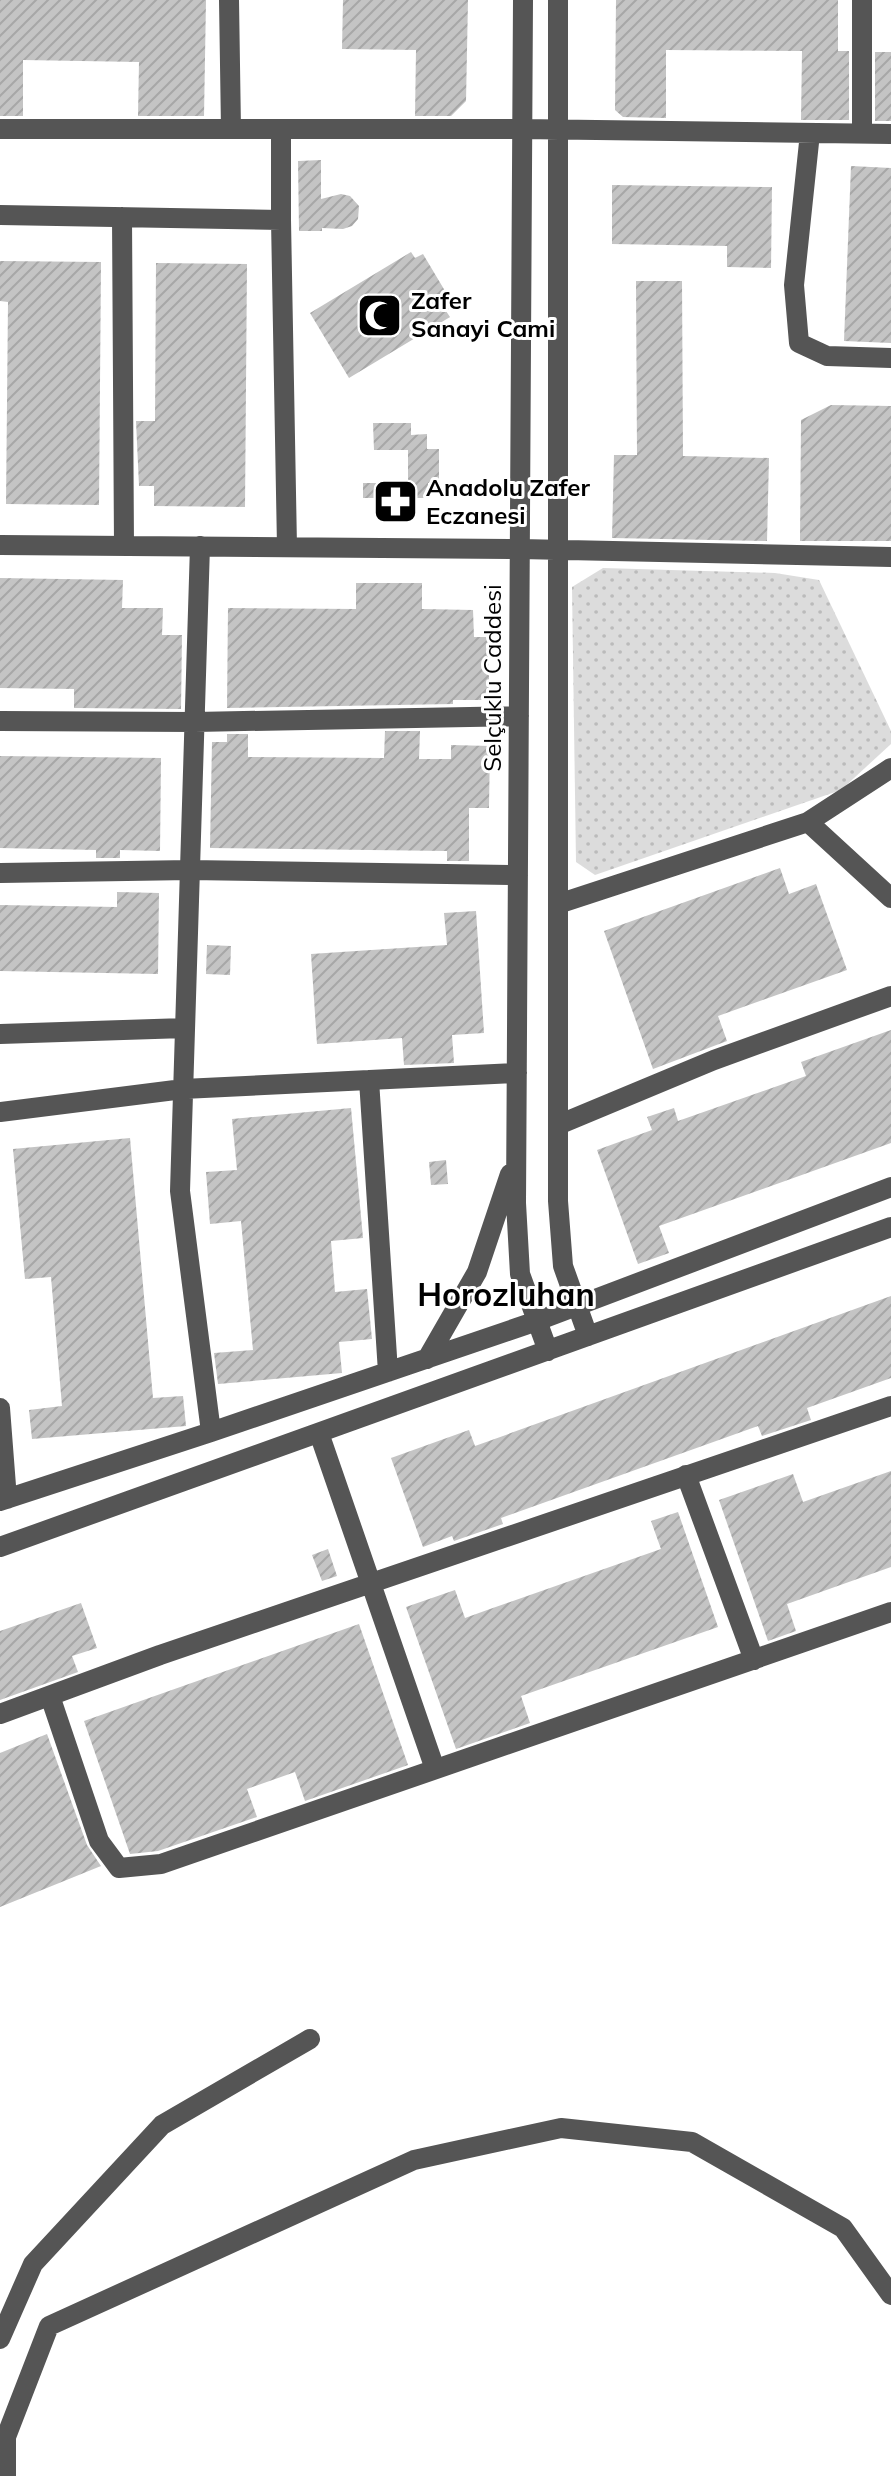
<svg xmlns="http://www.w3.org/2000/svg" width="891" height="2476" viewBox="0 0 891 2476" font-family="Mulish,sans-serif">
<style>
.grass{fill:url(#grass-dots)}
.building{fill:url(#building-hatch)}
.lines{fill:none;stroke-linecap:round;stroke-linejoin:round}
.minor{stroke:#555;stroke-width:20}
.labels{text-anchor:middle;stroke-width:6;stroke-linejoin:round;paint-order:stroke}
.poi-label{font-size:24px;font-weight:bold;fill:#000;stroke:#fff;text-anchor:start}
.street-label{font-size:24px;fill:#000;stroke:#fff}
.district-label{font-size:32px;font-weight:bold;fill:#000;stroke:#fff}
</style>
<defs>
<pattern id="grass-dots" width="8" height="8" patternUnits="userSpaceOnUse" patternTransform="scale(2)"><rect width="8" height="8" fill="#dcdcdc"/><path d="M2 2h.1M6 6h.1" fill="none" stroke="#bbb" stroke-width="1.8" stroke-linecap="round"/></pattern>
<pattern id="building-hatch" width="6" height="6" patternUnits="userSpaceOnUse" patternTransform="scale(2)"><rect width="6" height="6" fill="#c4c4c4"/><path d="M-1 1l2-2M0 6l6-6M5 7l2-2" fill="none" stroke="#a7a7a7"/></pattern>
</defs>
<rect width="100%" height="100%" fill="#fff"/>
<path class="grass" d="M603,568L775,573L819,580L891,731V744L841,790L595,875L576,862L572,587Z"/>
<path class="building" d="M0,0H206L204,116H138L139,62L23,60V116H0Z
M343,0H468L466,101L451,116H415L416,50L342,49Z
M616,0H838V51H849V120H801L802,51L666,50V118L623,117L615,110Z
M875,52H891V121H875Z
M321,160V199L341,194L350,196L359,206L358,219L352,226L343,229L322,228V231H299L298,161Z
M851,166L891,168V343L844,341Z
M612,185L772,187L771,268L727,267V246L612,244Z
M411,252L415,258L423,254L454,306L446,311L450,317L349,378L310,313Z
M0,261L101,262L99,505L6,504L8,302L0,301Z
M156,263L247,264L245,507L154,506V486H139L136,421H155Z
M636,281H682L683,456L769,458L767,541L612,538L614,455H637Z
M831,405L891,406V541H800L801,420Z
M373,423H411V435L427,434V449H439V482L428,483V498H412V510L375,511V498H363V483H408V450H374Z
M0,578L123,580L122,608H163L162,635H182L181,709L74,708V689L0,688Z
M356,583H422V609L473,610L474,637H489V700H453V704L227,708L228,608L356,609Z
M385,731H420L419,759H451V745L490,746L489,808H469V861H447V851L210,848L212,742H227V734H248V757L384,758Z
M0,756L161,758L160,851L120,850V858H96V850L0,848Z
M780,868L789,894L816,884L847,970L718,1016L727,1041L653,1069L604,931Z
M117,892L159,893L158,974L0,971V905L117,907Z
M476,911L484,1033L452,1035L454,1063L404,1065L402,1038L317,1044L311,954L447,945L444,913Z
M207,945L231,946L230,975L206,974Z
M891,1030V1143L659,1226L669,1253L638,1264L597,1150L652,1130L647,1117L674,1108L678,1121L806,1076L801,1062Z
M351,1108L363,1238L331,1241L335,1292L367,1289L372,1339L339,1342L342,1373L218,1384L214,1353L253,1350L241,1221L210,1224L206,1172L237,1170L232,1119Z
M130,1138L153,1398L183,1396L186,1426L32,1439L29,1410L62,1406L51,1277L25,1279L13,1149Z
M446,1160L448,1184L431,1185L429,1162Z
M891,1296V1378L807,1408L811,1420L762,1436L758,1426L501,1518L503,1524L454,1541L452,1536L423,1547L391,1458L469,1430L475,1446Z
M891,1471V1567L787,1604L796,1631L768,1641L719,1500L793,1474L803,1502Z
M678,1512L718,1627L521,1696L530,1723L456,1749L406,1607L455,1590L465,1618L490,1609L661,1549L651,1521Z
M328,1549L337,1576L322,1581L312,1555Z
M81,1603L97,1648L72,1656L78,1672L0,1700V1631Z
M359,1624L408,1765L305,1801L295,1772L247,1789L257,1817L158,1851L130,1854L84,1721Z
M47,1734L87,1845L101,1866L0,1907V1753Z"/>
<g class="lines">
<path class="minor" d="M229,0L231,129
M523,0L516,1203L520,1274L548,1351
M558,0V1201L563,1266L588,1336
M0,129H522L891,134
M281,129V220
M810,133L794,285L799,343L827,356L891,358
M862,133V0
M0,215L281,220L287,547
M122,217L124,546
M0,545L520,549L891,557
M200,546L180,1191L211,1432
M0,721L195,722L519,716
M808,822L891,898
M0,873L190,870L518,875
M558,904L808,822L891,768
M0,1034L185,1028
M369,1080L388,1372
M0,1112L183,1089L517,1073
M558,1125L714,1060L891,996
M427,1359L477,1272L510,1174
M0,1408L7,1499
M319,1433L435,1769
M686,1475L754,1660
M0,1501L211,1432L537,1321L891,1187
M0,1547L891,1227
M50,1696L99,1841L119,1868L161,1864L891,1612
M0,1714L160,1655L891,1406
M0,2339L33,2264L162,2125L310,2039
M6,2476V2437L49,2326L414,2160L561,2128L692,2142L843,2228L891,2295"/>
</g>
<defs>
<symbol id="mosque-square" viewBox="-11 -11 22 22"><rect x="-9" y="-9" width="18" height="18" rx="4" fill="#000" stroke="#fff"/><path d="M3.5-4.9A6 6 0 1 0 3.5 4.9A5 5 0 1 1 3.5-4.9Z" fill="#fff"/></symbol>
<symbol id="pharmacy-square" viewBox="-11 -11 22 22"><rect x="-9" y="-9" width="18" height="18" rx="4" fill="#000" stroke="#fff"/><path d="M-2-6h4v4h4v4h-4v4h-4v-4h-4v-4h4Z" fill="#fff"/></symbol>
</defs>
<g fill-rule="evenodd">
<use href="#mosque-square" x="354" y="290" width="51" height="51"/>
<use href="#pharmacy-square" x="370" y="476" width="51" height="51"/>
</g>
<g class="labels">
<g class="poi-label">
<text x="411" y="309">Zafer<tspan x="411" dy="28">Sanayi Cami</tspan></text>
<text x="426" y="496">Anadolu Zafer<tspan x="426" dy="28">Eczanesi</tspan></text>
</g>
<g class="street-label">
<text transform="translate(493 678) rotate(-90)" y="8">Selçuklu Caddesi</text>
</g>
<g class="district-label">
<text x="506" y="1306">Horozluhan</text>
</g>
</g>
</svg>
